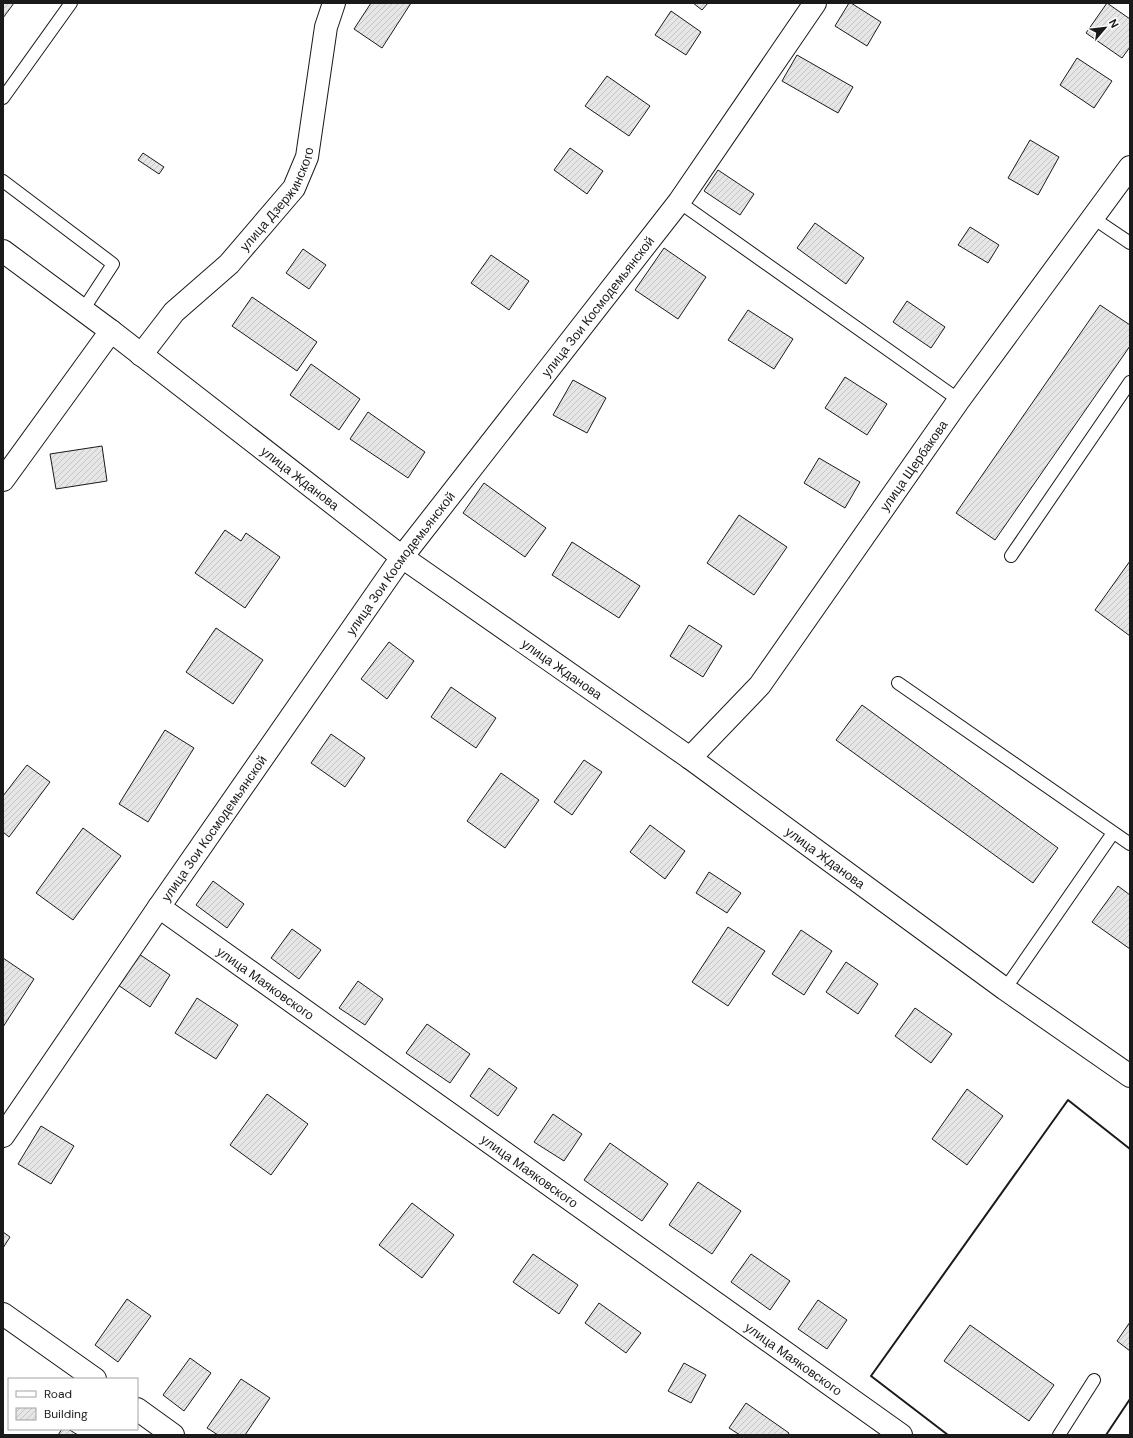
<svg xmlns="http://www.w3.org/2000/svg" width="1133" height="1438" viewBox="0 0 1133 1438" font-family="'DM Sans',sans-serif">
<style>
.building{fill:url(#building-hatch);stroke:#1a1a1a}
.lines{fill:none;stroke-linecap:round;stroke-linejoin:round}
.service-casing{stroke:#1a1a1a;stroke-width:14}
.minor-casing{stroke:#1a1a1a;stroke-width:24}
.service{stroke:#fff;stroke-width:12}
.minor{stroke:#fff;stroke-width:22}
.wall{stroke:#1a1a1a;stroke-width:2}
.labels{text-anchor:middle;stroke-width:3;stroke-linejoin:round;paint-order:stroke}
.street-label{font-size:13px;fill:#1a1a1a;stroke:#fff}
</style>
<defs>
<pattern id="building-hatch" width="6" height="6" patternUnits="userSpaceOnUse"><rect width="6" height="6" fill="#e6e6e6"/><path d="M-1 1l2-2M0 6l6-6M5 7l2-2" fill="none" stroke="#c5c5c5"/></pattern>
</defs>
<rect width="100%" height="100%" fill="#fff"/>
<path class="building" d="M3,3H14L3,18Z
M371,3H411L382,48L354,29Z
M693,3H708L702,10Z
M849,3H851L881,22L867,46L835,26Z
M1107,3L1130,19V47L1122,58L1086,33Z
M671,11L701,32L686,55L655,35Z
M797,55L853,87L838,113L782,81Z
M1077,58L1112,81L1094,108L1060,85Z
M607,76L650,106L629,136L585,106Z
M1030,140L1059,157L1038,195L1008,178Z
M570,148L603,171L587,194L554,170Z
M143,153L164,167L159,174L138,160Z
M718,170L754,194L740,215L704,191Z
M815,223L864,258L846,284L797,248Z
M970,227L999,245L988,263L958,245Z
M664,248L706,277L678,319L635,290Z
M303,249L326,265L309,289L286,273Z
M491,255L529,281L509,310L471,283Z
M252,297L317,342L297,371L232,326Z
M907,301L945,327L931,348L893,322Z
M1100,305L1130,325V346L995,540L956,513Z
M748,310L793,339L774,369L728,340Z
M311,364L360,399L339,430L290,395Z
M845,377L887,404L867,435L825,408Z
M573,380L606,398L587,433L553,415Z
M368,412L425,452L408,478L350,439Z
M102,446L107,481L56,489L50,454Z
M819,458L860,482L845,508L804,483Z
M484,483L546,528L525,557L463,513Z
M739,515L787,547L754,595L707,563Z
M225,530L241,541L246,533L280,557L245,608L195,573Z
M572,542L640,586L619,618L552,575Z
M1130,561V636L1095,610Z
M689,625L722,646L703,677L670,656Z
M216,628L263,660L233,704L186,672Z
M389,642L414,661L387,699L361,679Z
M451,687L496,718L476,748L431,717Z
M862,705L1058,848L1033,883L836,740Z
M165,730L194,748L148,822L119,804Z
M331,734L365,758L345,787L311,763Z
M584,760L602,772L572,815L554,802Z
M27,765L50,782L9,837L3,832V796Z
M501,773L539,800L505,848L467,821Z
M650,825L685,851L665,879L630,852Z
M83,828L121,856L73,920L36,893Z
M709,872L741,893L727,913L696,893Z
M213,881L244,904L227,928L196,905Z
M1118,886L1130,895V949L1092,922Z
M728,927L765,951L728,1006L692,982Z
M292,929L321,950L299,979L271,958Z
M801,930L832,951L804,995L772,974Z
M139,954L170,975L150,1007L118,985Z
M3,958L34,979L3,1027Z
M846,962L878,984L858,1014L826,992Z
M358,981L383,999L365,1025L339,1008Z
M197,998L238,1025L216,1059L175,1033Z
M915,1008L952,1034L931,1063L895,1036Z
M427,1024L470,1054L450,1083L406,1053Z
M489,1068L517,1088L498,1116L470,1096Z
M967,1089L1003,1116L967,1165L932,1139Z
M267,1094L308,1124L271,1175L230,1145Z
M553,1114L582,1134L564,1161L534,1142Z
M41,1126L74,1146L51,1184L18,1164Z
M610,1143L668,1184L642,1221L584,1180Z
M698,1182L741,1211L712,1254L669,1225Z
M412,1203L454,1235L422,1278L379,1245Z
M3,1232L10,1237L3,1248Z
M533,1254L578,1285L559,1314L513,1282Z
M751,1254L790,1281L770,1310L731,1282Z
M127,1299L151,1316L118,1362L95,1345Z
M818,1300L847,1320L827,1349L798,1329Z
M599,1303L641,1333L626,1353L585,1323Z
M1130,1322V1351L1117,1341Z
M970,1325L1054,1385L1029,1421L944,1361Z
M190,1358L211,1373L184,1411L163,1395Z
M684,1363L706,1375L691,1403L668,1391Z
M241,1379L270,1398L245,1435H218L207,1428Z
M746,1403L789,1433L788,1435H740L729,1428Z
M62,1429H68L78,1435H58Z"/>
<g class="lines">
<defs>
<path id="service" d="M3,98L71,3
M3,181L113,264L83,310
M679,202L959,400
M1093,218L1130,243
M1011,556L1130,382
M898,683L1130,844
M1005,989L1113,833
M1059,1435L1094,1380"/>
<g id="minor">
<path id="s1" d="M3,251L111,331L402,557L690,758L1005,989L1130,1076"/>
<path id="s2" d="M141,355L174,312L229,264L294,188L307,157L326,27L334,3"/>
<path d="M3,480L111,331"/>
<path id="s3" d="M690,758L760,685L959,400L1130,167"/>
<path id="s4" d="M159,907L901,1435"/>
<path id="s5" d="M3,1136L159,907L402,557L679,202L815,3"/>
<path d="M3,1314L95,1379"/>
<path d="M137,1409L173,1435"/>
</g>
</defs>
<use href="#service" class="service-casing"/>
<use href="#minor" class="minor-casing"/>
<use href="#service" class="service"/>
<use href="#minor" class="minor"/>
<path class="wall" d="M948,1435L871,1376L1068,1100L1130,1149
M1106,1435L1130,1399"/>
</g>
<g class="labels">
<g class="street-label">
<text dy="5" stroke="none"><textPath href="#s2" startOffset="209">улица Дзержинского</textPath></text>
<text dy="5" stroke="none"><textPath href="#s5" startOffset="1021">улица Зои Космодемьянской</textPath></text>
<text dy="5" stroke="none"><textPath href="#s3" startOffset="369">улица Щербакова</textPath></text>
<text dy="5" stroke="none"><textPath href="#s1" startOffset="374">улица Жданова</textPath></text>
<text dy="5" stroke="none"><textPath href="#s5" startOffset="697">улица Зои Космодемьянской</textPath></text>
<text dy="5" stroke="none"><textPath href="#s1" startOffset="698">улица Жданова</textPath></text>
<text dy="5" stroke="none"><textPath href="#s5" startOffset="373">улица Зои Космодемьянской</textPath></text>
<text dy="5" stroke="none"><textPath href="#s1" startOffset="1022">улица Жданова</textPath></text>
<text dy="5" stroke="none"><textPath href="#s4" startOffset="131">улица Маяковского</textPath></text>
<text dy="5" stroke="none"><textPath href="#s4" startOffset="455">улица Маяковского</textPath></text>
<text dy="5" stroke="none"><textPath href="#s4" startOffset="779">улица Маяковского</textPath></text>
</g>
</g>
<rect width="1133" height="1438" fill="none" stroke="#1a1a1a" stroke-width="8"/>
<rect x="8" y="1378" width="130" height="52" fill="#ffffff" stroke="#a3a3a3"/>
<rect x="16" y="1391" width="20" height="6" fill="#ffffff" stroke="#a3a3a3"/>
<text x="44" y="1398" font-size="12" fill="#1a1a1a">Road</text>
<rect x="16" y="1408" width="20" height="12" fill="url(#building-hatch)" stroke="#a3a3a3"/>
<text x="44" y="1418" font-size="12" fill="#1a1a1a">Building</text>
<g transform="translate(1105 28) rotate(62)" stroke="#ffffff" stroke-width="3" paint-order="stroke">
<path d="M0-3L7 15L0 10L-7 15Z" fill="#1a1a1a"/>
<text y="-6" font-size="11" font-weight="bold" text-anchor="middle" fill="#1a1a1a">N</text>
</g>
</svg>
